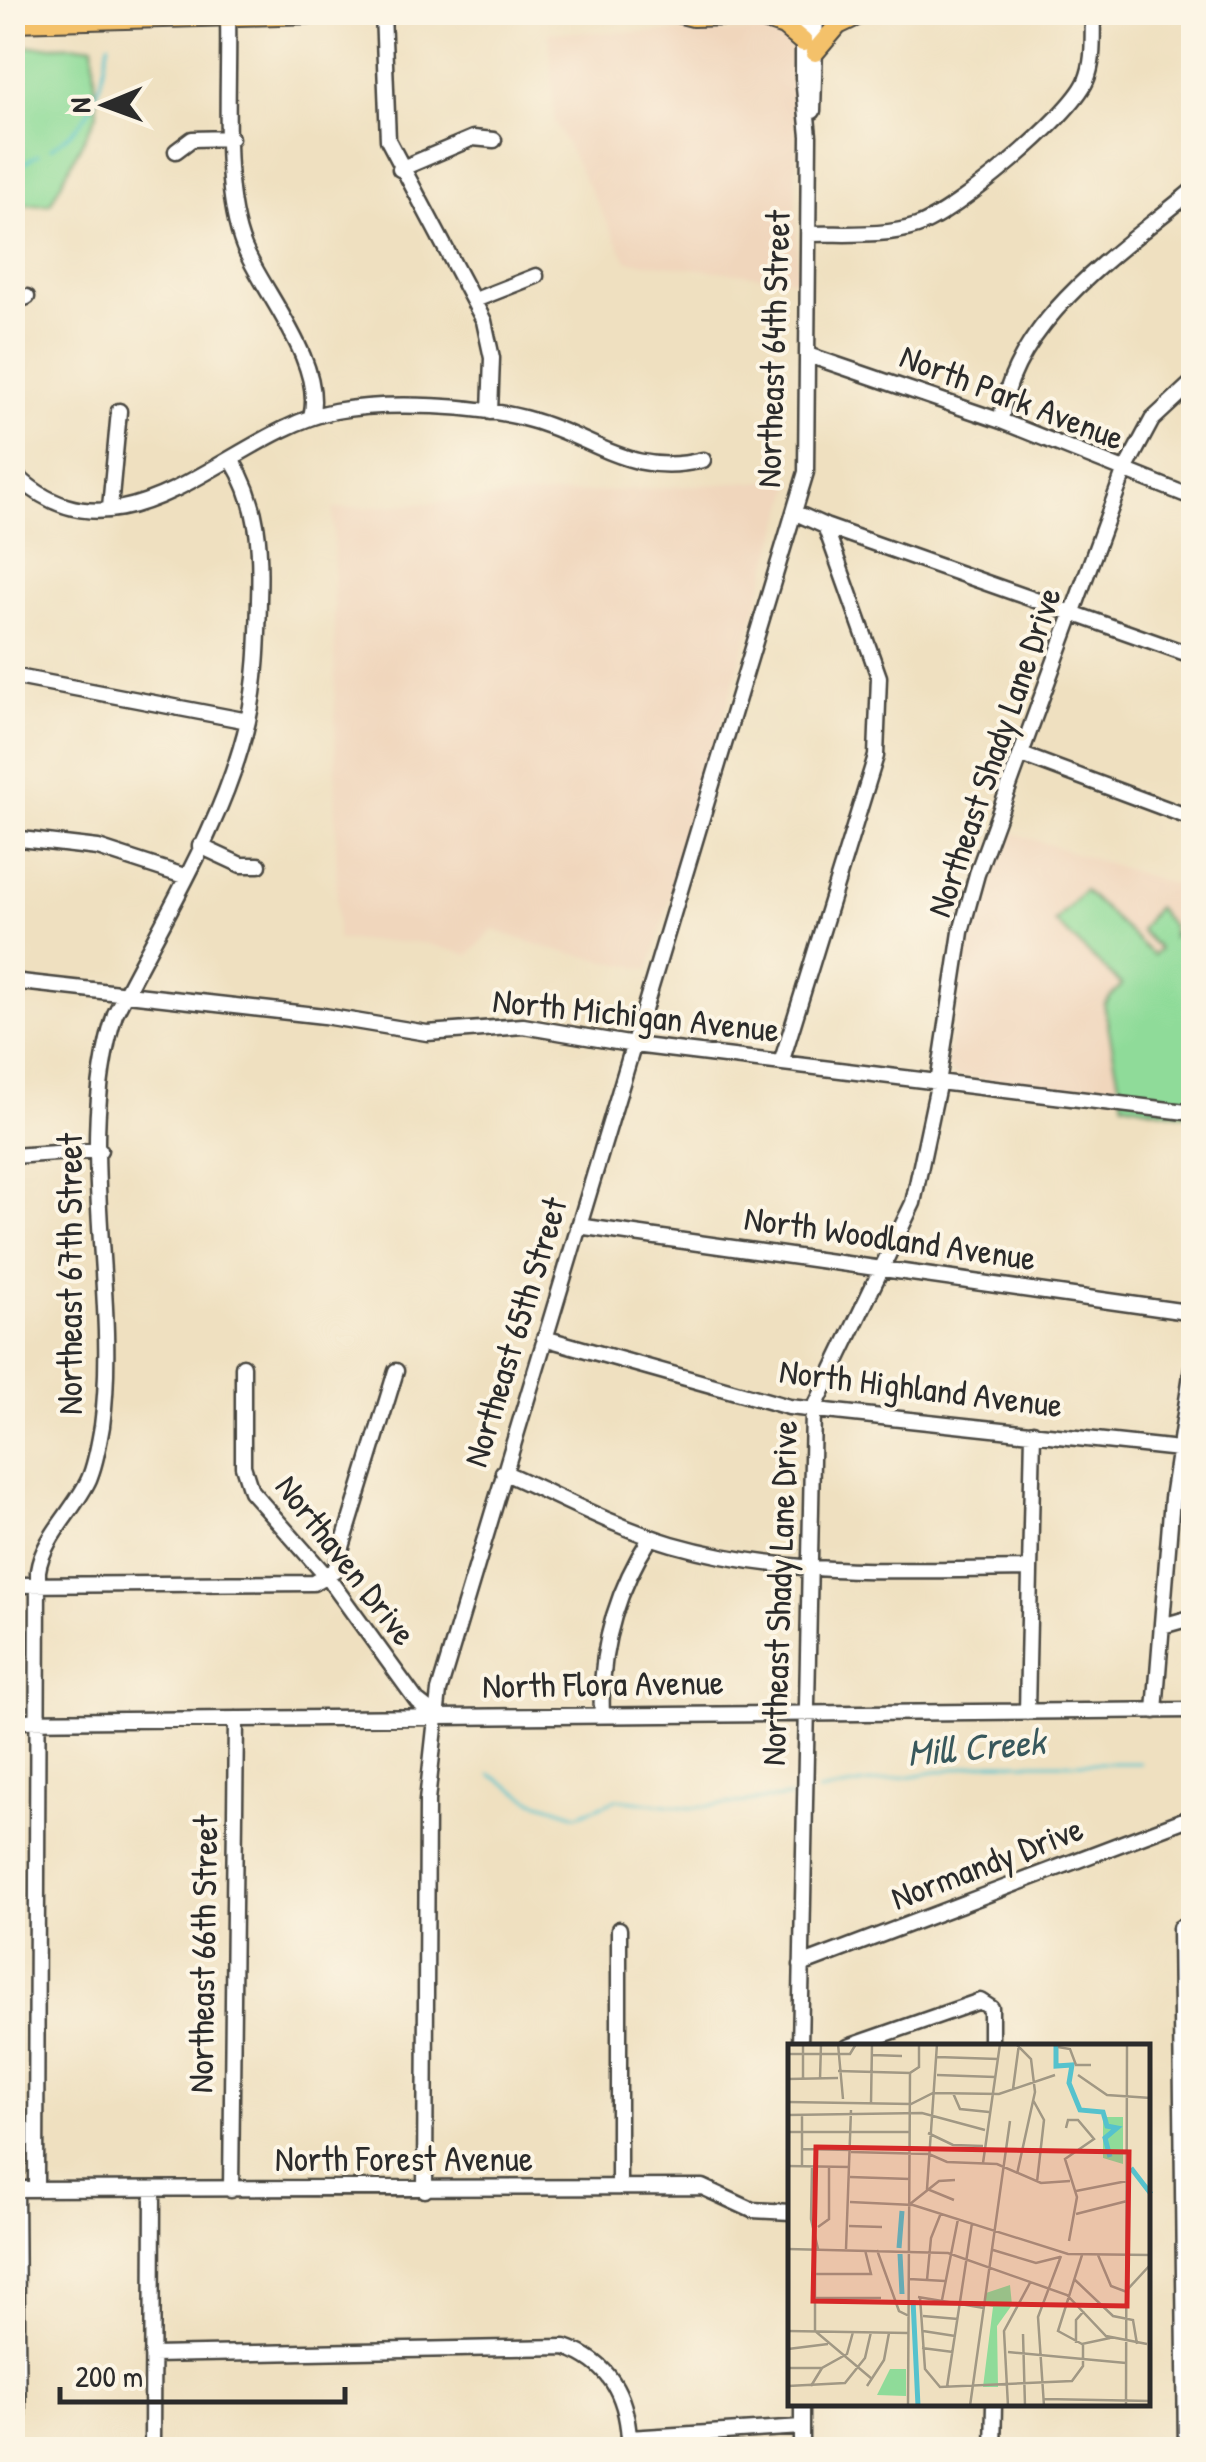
<svg xmlns="http://www.w3.org/2000/svg" width="1206" height="2462" viewBox="0 0 1206 2462" font-family="'Patrick Hand',sans-serif">
<style>
.built{fill:#f0d6bc}
.green{fill:#8fdb99;stroke:#5d8362;stroke-width:2.5}
.lines{fill:none;stroke-linecap:round;stroke-linejoin:round}
.stream{stroke:#55c2cd;stroke-width:2.5}
.minor-casing{stroke:#484641;stroke-width:19}
.major-casing{stroke:#484641;stroke-width:22}
.minor{stroke:#fff;stroke-width:14}
.major{stroke:#f4c16a;stroke-width:18}
.labels{text-anchor:middle;stroke-width:8;stroke-linejoin:round;paint-order:stroke}
.street-label{font-size:35px;fill:#2b2b2b;stroke:#fcf5e5}
.water-label{font-size:38px;font-style:italic;fill:#38585c;stroke:#fcf5e5}
.inset-river{fill:none;stroke:#55c2cd;stroke-width:5}
.inset-road{fill:none;stroke:#a19884;stroke-width:2.5}
.view{fill:#d62828;fill-opacity:0.15;stroke:#d62828;stroke-width:5}
.inset-edge{fill:none;stroke:#2b2b2b;stroke-width:5}
</style>
<rect width="100%" height="100%" fill="#fcf5e5"/>
<filter id="ink" filterUnits="userSpaceOnUse"><feTurbulence type="fractalNoise" baseFrequency=".01" numOctaves="2"/><feDisplacementMap in="SourceGraphic" scale="20" xChannelSelector="R" yChannelSelector="G"/><feConvolveMatrix kernelMatrix="1 2 1 2 8 2 1 2 1" color-interpolation-filters="sRGB"/></filter>
<filter id="wash" filterUnits="userSpaceOnUse"><feTurbulence type="fractalNoise" baseFrequency=".0048" numOctaves="4" result="noise"/><feDisplacementMap in="SourceGraphic" scale="40" xChannelSelector="R" yChannelSelector="G"/><feGaussianBlur stdDeviation="2.25" result="paint"/><feColorMatrix in="noise" values="0 0 0 0 0 0 0 0 0 0 0 0 0 0 0 0 0 1.4 0 .05"/><feComposite in="paint" operator="in"/></filter>
<g filter="url(#wash)">
<rect width="100%" height="100%" fill="#efe0c0"/>
<path class="built" d="M549,32H779L795,53L797,280L627,261L554,121Z
M794,479L649,970L551,949L493,930L469,955L424,943L337,940L333,509Z
M998,828L1193,891V1106L954,1076L946,1067L969,924Z"/>
<path class="green" d="M93,45L97,114L50,204L13,205V47Z
M1084,890L1153,955L1159,949L1140,930L1156,908L1173,927L1172,937L1193,917V1116L1123,1103L1104,1004L1122,985L1055,922Z"/>
<g class="lines">
<path class="stream" d="M51,148C97,117 98,95 109,43
M12,171L38,155
M1183,1679H1194
M490,1774L531,1800L577,1815L618,1799L691,1808L790,1797
M818,1792L988,1763H1140"/>
</g>
</g>
<g filter="url(#ink)">
<g class="lines">
<defs>
<path id="minor" d="M383,13L388,140L484,321L492,358L490,412
M228,18C230,84 220,188 244,247C264,294 325,364 311,417
M813,111L816,12
M176,151L192,139L231,138
M400,169L473,138L494,140
M809,234C844,233 884,237 917,226C955,213 1070,117 1086,81C1095,60 1092,36 1093,12
M475,300L536,276
M12,302L27,297
M808,355L1001,421L1194,498
M1001,421C1011,320 1124,249 1194,189
M12,471C119,581 231,430 335,411C388,401 479,405 531,420C596,438 630,478 703,460
M110,508L119,411
M825,526L1194,656
M12,676L248,721
M1022,755L1194,819
M12,838L98,848L184,876
M200,846L241,865H259
M12,981L324,1016L427,1033L523,1026L634,1045L1194,1113
M782,1060L876,756L879,677L825,526L796,513
M12,1156L100,1150
M578,1226L1194,1313
M544,1338L789,1407L1179,1449
M243,1366V1466L251,1491L328,1578L417,1701L436,1716
M503,1472C558,1496 614,1527 672,1544C789,1578 908,1570 1028,1569
M12,1585L313,1583L335,1570L396,1371
M1162,1626L1194,1617
M1155,1711L1172,1498L1194,1355
M1027,1712L1033,1432
M602,1715C599,1650 616,1591 651,1537
M12,1721L1194,1710
M1180,1928L1186,2450
M801,1965L1194,1816
M800,2047L813,1411L913,1203L937,1090L961,932L977,874L1124,472L1152,420L1194,381
M848,2047L980,2001L991,2008V2047
M619,2187V1929
M16,2188L18,2450
M36,2188L38,1571C43,1537 75,1510 89,1479C96,1463 99,1443 102,1426C120,1291 73,1146 115,1014C162,920 224,824 248,721C257,681 258,641 259,600C261,548 259,504 232,460
M12,2189L702,2187L752,2210L791,2212
M231,2190L236,1719
M425,2190L427,1801L439,1691L806,472L809,136L803,78V12
M152,2355L565,2347C609,2362 626,2394 629,2438
M802,2404V2450
M629,2438L802,2427
M152,2450L153,2189
M993,2450L994,2404"/>
<path id="major" d="M673,12L693,17L892,12
M764,19L784,26L803,42
M12,22L389,12
M815,52L838,25L859,15"/>
</defs>
<use href="#minor" class="minor-casing"/>
<use href="#major" class="major-casing"/>
<use href="#minor" class="minor"/>
<use href="#major" class="major"/>
</g>
</g>
<g class="labels">
<g class="street-label">
<text transform="translate(773 349) rotate(-88)" y="12">Northeast 64th Street</text>
<text transform="translate(1012 397) rotate(21)" y="12">North Park Avenue</text>
<text transform="translate(994 752) rotate(-71)" y="12">Northeast Shady Lane Drive</text>
<text transform="translate(636 1015) rotate(6)" y="12">North Michigan Avenue</text>
<text transform="translate(890 1238) rotate(8)" y="12">North Woodland Avenue</text>
<text transform="translate(70 1274) rotate(-90)" y="12">Northeast 67th Street</text>
<text transform="translate(515 1332) rotate(-73)" y="12">Northeast 65th Street</text>
<text transform="translate(921 1388) rotate(7)" y="12">North Highland Avenue</text>
<text transform="translate(346 1560) rotate(52)" y="12">Northaven Drive</text>
<text transform="translate(779 1593) rotate(-88)" y="12">Northeast Shady Lane Drive</text>
<text transform="translate(603 1684) rotate(-1)" y="12">North Flora Avenue</text>
<text transform="translate(987 1863) rotate(-21)" y="12">Normandy Drive</text>
<text transform="translate(203 1954) rotate(-89)" y="12">Northeast 66th Street</text>
<text x="404" y="2171">North Forest Avenue</text>
</g>
<g class="water-label">
<text transform="translate(976 1747) rotate(-5)" y="13">Mill Creek</text>
</g>
</g>
<g transform="translate(788 2044)">
<rect width="362" height="362" fill="#efe0c0"/>
<path d="M315,73H335V120L315,114ZM222,241L224,261L209,282L210,343H195L205,263L196,261L198,249ZM102,325H118V352L89,351Z" fill="#8fdb99"/>
<path class="inset-river" d="M268,2V22L284,21L281,39L292,66L315,68L319,82L329,84L317,94L322,113M343,124L363,150M111,204L114,167M112,210L114,250M125,256L130,362"/>
<path class="inset-road" d="M15,0V35M50,0L55,55M149,0L139,145L166,156M228,0L243,15L247,48L229,130M270,3L282,5L288,21H303M0,10H62L68,0M84,11L114,12M149,13L210,15M50,27L123,29M149,31L207,33M290,31L319,51L363,54M0,35L50,34M32,35L33,0M225,45L231,0M165,49L172,65L201,68M245,56L256,76L249,138M0,58L123,60L145,49L211,50L267,31M83,59L84,0M0,71L134,69L197,86M278,84L280,76H290L306,95L277,115L289,153L281,197M0,88H122M140,89L165,101L195,102M14,105L63,106M63,108L141,110L159,118L209,120L253,139L282,137M195,119L212,0M0,122L62,123M14,122V70M24,122L23,175L30,205M62,133L122,135M288,147L339,137M62,158L125,161L280,210L363,211M122,160L151,137L167,136M288,170L339,157M61,182L94,183M30,183L41,175V123M0,205L160,209L279,251L318,292L359,300M27,205V287L84,335M58,205L63,66M89,206L111,267L121,272M205,206L248,219L272,213M294,211L270,287L294,300L322,294M310,211L323,242L339,248M26,230H83L77,206M121,235L157,237M286,235L325,272L345,276L349,300M139,236L143,194L153,169M339,246L363,220M130,253L196,264M132,253L137,325L152,343L284,337L295,322V300M26,254H93M154,256L170,175M135,272L170,275M0,287L120,289M135,287L167,292M235,290L237,362M288,299V276L296,267M134,304L165,308M0,305L40,300M220,308L338,319M0,324H34M0,342L57,339L77,314L83,288M23,342L34,324L59,310L65,288M79,342L96,316L101,289M159,343L184,179M256,355L363,357M120,362L122,29L131,23V0M182,362L222,77M220,362L216,287L243,237M256,362L250,273L273,212M338,362L339,0"/>
<path class="view" d="M28,103L341,108L339,262L25,257Z"/>
<rect width="362" height="362" class="inset-edge"/>
</g>
<rect width="1206" height="2462" fill="none" stroke="#fcf5e5" stroke-width="50"/>
<g transform="translate(105 105) rotate(269)" stroke="#fcf5e5" stroke-width="8" paint-order="stroke">
<path d="M0-8L18 38L0 25L-18 38Z" fill="#2b2b2b"/>
<text y="-15" font-size="28" font-weight="bold" text-anchor="middle" fill="#2b2b2b">N</text>
</g>
<path d="M60 2387v15h285v-15" fill="none" stroke="#2b2b2b" stroke-width="5"/>
<text x="75" y="2387" font-size="30" fill="#2b2b2b" stroke="#fcf5e5" stroke-width="8" paint-order="stroke">200 m</text>
</svg>
